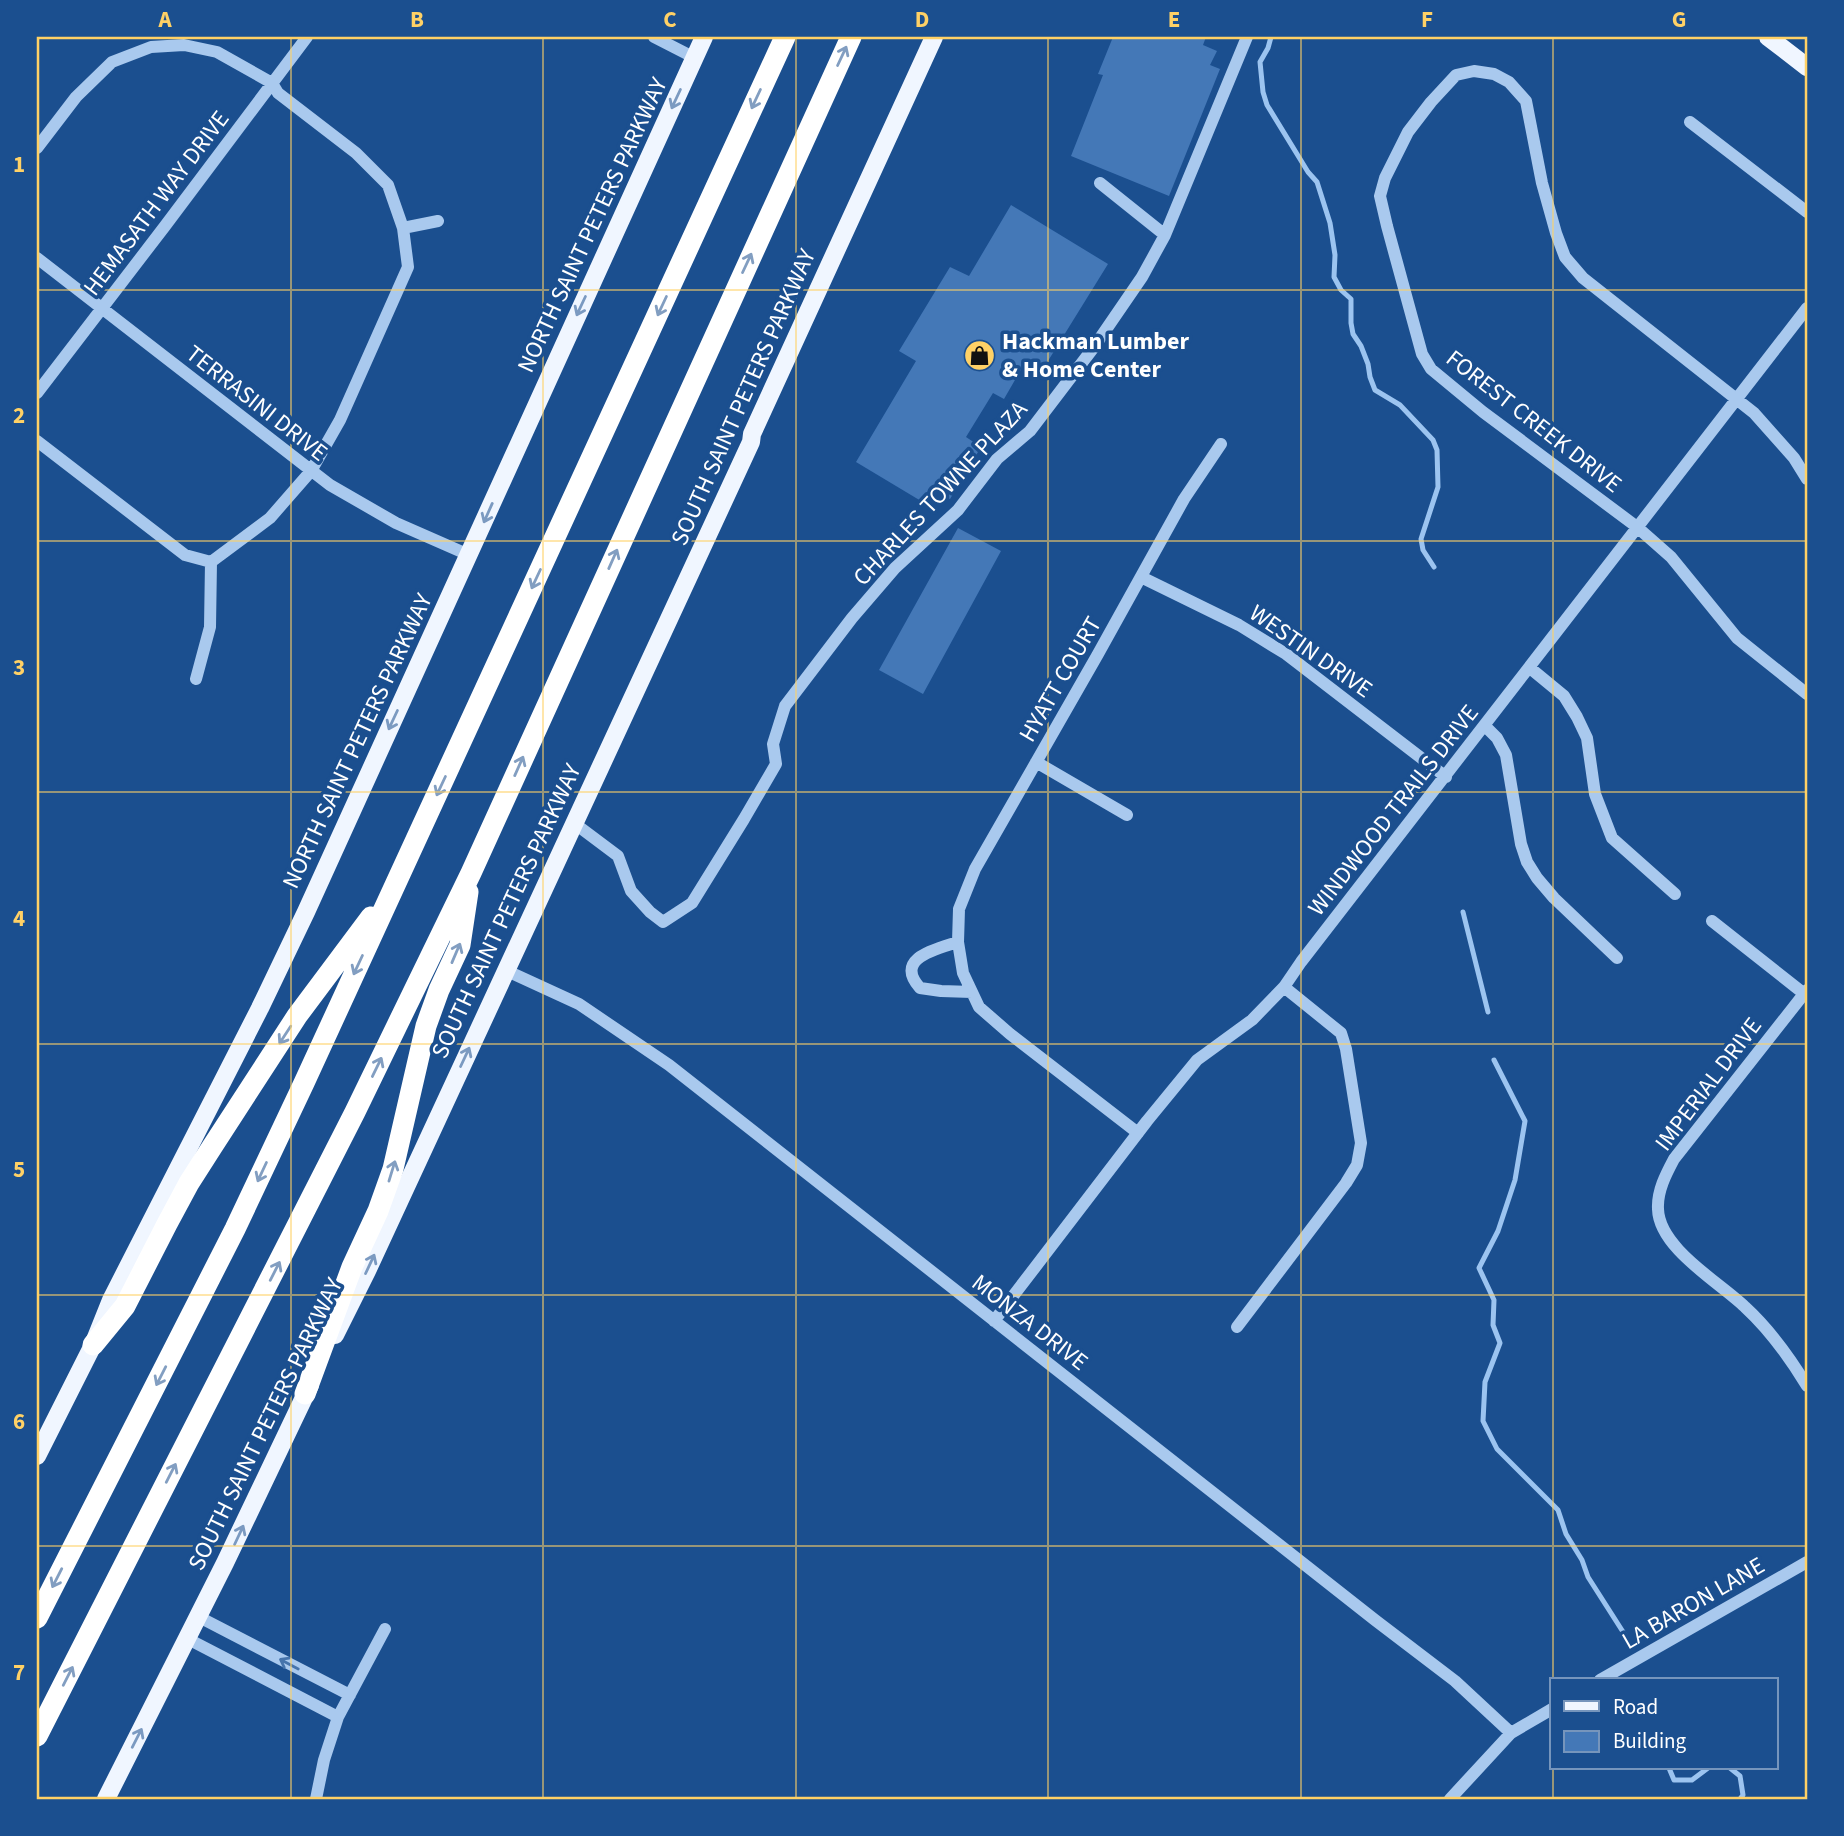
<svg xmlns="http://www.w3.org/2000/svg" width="1844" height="1836" viewBox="0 0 1844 1836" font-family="'Source Sans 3',sans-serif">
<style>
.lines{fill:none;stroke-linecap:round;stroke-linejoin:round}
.stream{stroke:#9cc4f0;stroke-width:5}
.building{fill:#4478b7}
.minor{stroke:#a9c9ee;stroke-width:12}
.major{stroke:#f0f6ff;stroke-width:18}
.highway{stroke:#fff;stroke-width:21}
.oneway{stroke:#829ec1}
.oneway2{stroke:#7b9ac1}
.oneway3{stroke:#4674ac}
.grid{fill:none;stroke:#ffd166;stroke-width:2;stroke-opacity:0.55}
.labels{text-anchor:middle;stroke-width:7;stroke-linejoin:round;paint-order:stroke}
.street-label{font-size:24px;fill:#fff;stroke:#1b4f8f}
.poi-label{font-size:24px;font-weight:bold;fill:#fff;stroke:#1b4f8f;text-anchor:start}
.neatline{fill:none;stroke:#ffd166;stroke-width:2.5}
.grid-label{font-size:23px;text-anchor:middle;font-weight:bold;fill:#ffd166}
</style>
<rect width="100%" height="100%" fill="#1b4f8f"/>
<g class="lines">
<path class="stream" d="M1271,37L1268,48L1260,62L1263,92L1267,105L1308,172L1317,182L1330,223L1335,255L1334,277L1341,290L1351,299V323L1353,334L1361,346L1368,364L1370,377L1375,390L1400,405L1433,440L1437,450L1438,487L1421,539L1423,550L1434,567
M1463,912L1488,1012
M1494,1060L1525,1121L1515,1180L1498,1231L1479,1268L1494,1300L1493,1325L1500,1343L1485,1382L1483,1421L1497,1449L1558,1510L1566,1534L1582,1560L1588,1577L1625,1635
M1669,1768L1674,1780H1692L1708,1768
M1730,1768L1740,1776L1743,1795L1740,1799"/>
</g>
<path class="building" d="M1113,37H1206L1203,45L1217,51L1210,65L1220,69L1169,196L1071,156L1103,75L1098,74Z
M1011,205L1108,264L1043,369L1027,359L1004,399L993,393L966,437L981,447L950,499L933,490L926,504L856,462L916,361L899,351L950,267L969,276Z
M958,528L1001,551L923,694L879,670Z"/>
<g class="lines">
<path class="minor" d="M654,37L695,58
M1690,122L1807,212
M37,148L76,97L112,62L151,47L184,45L217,52L272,83L278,93L356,153L388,185L403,228L408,267L340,420L311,471L270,518L211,562L185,555L37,441
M403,228L438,221
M1165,235L1247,37
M37,258L330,485L396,523L469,555
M37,393L165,226L307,37
M1807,479L1794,458L1754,413L1583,278L1565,257L1556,233L1542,183L1526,101L1509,82L1494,74L1474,71L1456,75L1431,102L1408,132L1385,178L1380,196L1387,226L1422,354L1431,369L1483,412L1637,527L1671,557L1737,638L1807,694
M1141,577L1239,625L1286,654L1446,777
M1530,668L1564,696L1577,717L1587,738L1595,794L1612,838L1675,894
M196,679L210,627L211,562
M1485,726L1497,738L1506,755L1521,844L1527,862L1537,878L1554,898L1617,958
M1036,762L1127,815
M574,823L618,856L631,891L650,912L663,922L692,903L744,819L776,764L773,744L785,706L852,618L895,568L958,510L997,459L1030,431L1094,347L1142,277L1165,235L1100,183
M1712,921L1807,996
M958,942C937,949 893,958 920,988L941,991L972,992
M505,970L579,1004L669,1065L1375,1620L1455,1681L1511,1733
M1807,990L1674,1159C1666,1174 1657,1191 1658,1209C1659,1248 1719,1282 1745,1307C1769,1329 1790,1358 1807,1386
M1138,1133L1010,1034L979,1007L963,973L958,942L959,909L975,869L1098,654L1184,499L1221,444
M994,1321L1147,1121L1197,1060L1252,1020L1284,987L1301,962C1471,745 1637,525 1807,308
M1237,1327L1346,1183L1357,1165L1361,1143L1346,1049L1341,1033L1284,987
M199,1617L350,1695
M188,1639L338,1717
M1600,1680L1807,1562
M316,1799L324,1760L338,1717L385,1629
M1450,1799L1511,1733L1552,1709"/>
<path class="major" d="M1768,37L1807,67
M335,1335L367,1271L751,442L752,434L934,37
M37,1456L93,1345L111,1300L260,1008L306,912L704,37
M106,1799L225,1563L310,1385"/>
<path class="highway" d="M93,1345L125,1306L167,1224L189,1183L212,1147L297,1016L371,917
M305,1394L352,1267L378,1211L393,1169L426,1026L439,990L460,945L468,892
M37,1618L235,1229L304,1083L785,37
M37,1736L355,1112L471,873L851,37"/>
</g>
<defs><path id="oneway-shaft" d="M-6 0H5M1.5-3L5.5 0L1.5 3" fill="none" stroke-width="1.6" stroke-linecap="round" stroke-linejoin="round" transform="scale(1.75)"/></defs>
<g class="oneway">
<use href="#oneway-shaft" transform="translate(842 56) rotate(-65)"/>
<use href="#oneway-shaft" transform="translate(756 99) rotate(115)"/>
<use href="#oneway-shaft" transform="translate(747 263) rotate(-65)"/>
<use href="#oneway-shaft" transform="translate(662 306) rotate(115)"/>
<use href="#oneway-shaft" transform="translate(613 559) rotate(-66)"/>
<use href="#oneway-shaft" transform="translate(536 579) rotate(115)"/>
<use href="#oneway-shaft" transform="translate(519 766) rotate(-66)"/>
<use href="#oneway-shaft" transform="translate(441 786) rotate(115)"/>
<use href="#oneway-shaft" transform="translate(456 953) rotate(-67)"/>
<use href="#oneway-shaft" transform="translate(358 965) rotate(115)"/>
<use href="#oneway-shaft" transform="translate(285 1035) rotate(123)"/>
<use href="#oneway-shaft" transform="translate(377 1067) rotate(-64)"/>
<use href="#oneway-shaft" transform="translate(392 1171) rotate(-73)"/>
<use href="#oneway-shaft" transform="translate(262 1172) rotate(115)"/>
<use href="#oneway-shaft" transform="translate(275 1271) rotate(-63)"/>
<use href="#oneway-shaft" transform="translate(161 1376) rotate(117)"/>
<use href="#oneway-shaft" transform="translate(171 1473) rotate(-63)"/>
<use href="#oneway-shaft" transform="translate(57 1578) rotate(117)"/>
<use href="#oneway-shaft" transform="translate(68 1676) rotate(-63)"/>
</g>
<g class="oneway2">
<use href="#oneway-shaft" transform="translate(676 99) rotate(115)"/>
<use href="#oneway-shaft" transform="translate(581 306) rotate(115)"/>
<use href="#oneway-shaft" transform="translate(488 513) rotate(114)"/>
<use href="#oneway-shaft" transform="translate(393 720) rotate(115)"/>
<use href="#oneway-shaft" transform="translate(465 1057) rotate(-65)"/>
<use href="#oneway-shaft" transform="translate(370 1264) rotate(-65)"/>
<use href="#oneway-shaft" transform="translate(239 1535) rotate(-65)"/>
<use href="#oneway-shaft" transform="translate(137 1738) rotate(-63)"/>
</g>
<use class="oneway3" href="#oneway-shaft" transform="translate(289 1664) rotate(-152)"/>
<path class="grid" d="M291,37V1799M543,37V1799M796,37V1799M1048,37V1799M1301,37V1799M1553,37V1680M37,290H1807M37,541H1807M37,792H1807M37,1044H1807M37,1295H1807M37,1546H1807M1553,1768V1799"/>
<defs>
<symbol id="shop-disc" viewBox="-11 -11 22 22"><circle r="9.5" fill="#ffd166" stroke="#1b4f8f"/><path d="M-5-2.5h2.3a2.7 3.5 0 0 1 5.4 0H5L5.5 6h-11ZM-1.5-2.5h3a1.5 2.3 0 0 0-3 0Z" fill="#111"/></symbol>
</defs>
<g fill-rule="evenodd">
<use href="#shop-disc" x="962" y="338" width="35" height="35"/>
</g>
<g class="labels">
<g class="street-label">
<text transform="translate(156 203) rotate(-53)" y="8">HEMASATH WAY DRIVE</text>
<text transform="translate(592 225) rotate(-65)" y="8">NORTH SAINT PETERS PARKWAY</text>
<text transform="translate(743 397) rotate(-66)" y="8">SOUTH SAINT PETERS PARKWAY</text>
<text transform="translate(257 403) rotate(38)" y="8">TERRASINI DRIVE</text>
<text transform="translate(1534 421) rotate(38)" y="8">FOREST CREEK DRIVE</text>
<text transform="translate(940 493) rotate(-47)" y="8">CHARLES TOWNE PLAZA</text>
<text transform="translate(1311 651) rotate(35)" y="8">WESTIN DRIVE</text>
<text transform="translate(1060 679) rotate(-60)" y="8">HYATT COURT</text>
<text transform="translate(357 741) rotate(-65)" y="8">NORTH SAINT PETERS PARKWAY</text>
<text transform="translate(1393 810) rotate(-52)" y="8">WINDWOOD TRAILS DRIVE</text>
<text transform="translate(506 911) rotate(-65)" y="8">SOUTH SAINT PETERS PARKWAY</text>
<text transform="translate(1708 1084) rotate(-53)" y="8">IMPERIAL DRIVE</text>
<text transform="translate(1030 1322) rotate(38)" y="8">MONZA DRIVE</text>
<text transform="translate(265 1424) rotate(-64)" y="8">SOUTH SAINT PETERS PARKWAY</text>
<text transform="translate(1693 1603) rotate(-30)" y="8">LA BARON LANE</text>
</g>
<g class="poi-label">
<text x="1002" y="349">Hackman Lumber<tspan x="1002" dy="28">&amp; Home Center</tspan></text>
</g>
</g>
<rect width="1844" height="1836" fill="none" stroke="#1b4f8f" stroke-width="77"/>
<rect x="1550" y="1678" width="228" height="91" fill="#1b4f8f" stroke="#7695bc" stroke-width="2"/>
<rect x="1564" y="1701" width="35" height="10" fill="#f0f6ff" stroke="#7695bc" stroke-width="2"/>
<text x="1613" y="1714" font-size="21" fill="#ffffff">Road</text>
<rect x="1564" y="1731" width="35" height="21" fill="#4478b7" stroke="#7695bc" stroke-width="2"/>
<text x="1613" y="1748" font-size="21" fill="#ffffff">Building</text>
<rect x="38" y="38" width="1768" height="1760" class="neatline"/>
<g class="grid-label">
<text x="165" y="27">A</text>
<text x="417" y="27">B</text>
<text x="670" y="27">C</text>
<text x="922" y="27">D</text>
<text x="1174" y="27">E</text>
<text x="1427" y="27">F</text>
<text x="1679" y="27">G</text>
<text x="19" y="172">1</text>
<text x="19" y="423">2</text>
<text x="19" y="675">3</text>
<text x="19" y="926">4</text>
<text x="19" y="1177">5</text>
<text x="19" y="1429">6</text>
<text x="19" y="1680">7</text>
</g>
</svg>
